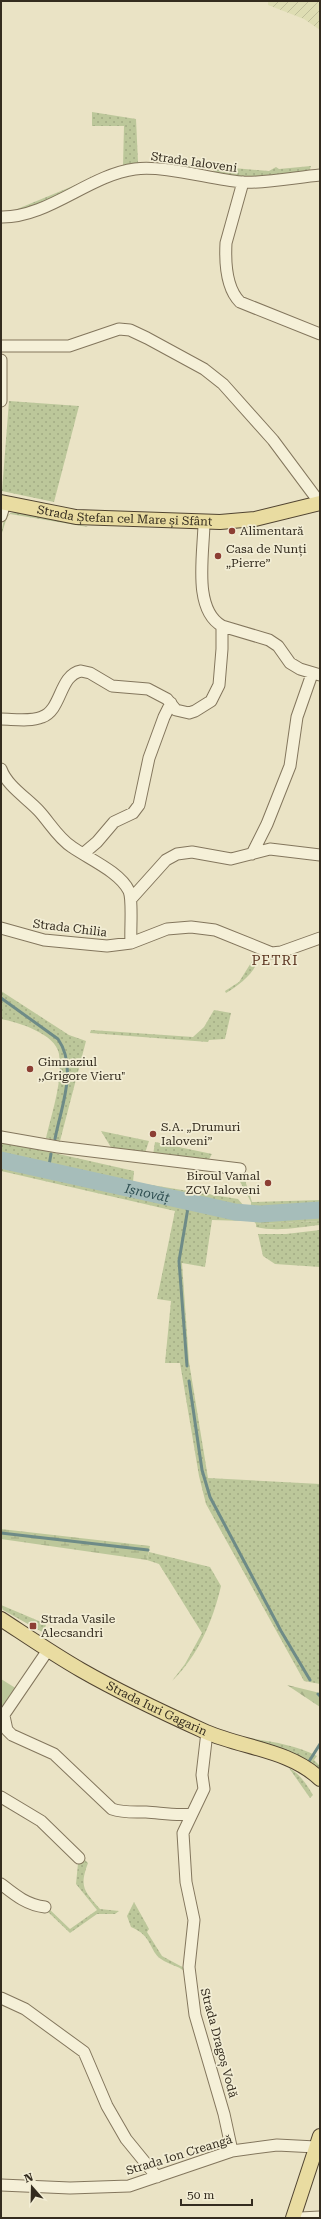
<svg xmlns="http://www.w3.org/2000/svg" width="321" height="2219" viewBox="0 0 321 2219" font-family="'Roboto Serif',serif">
<style>
.farmland{fill:url(#farmland-furrows)}
.grass{fill:url(#grass-dots)}
.forest{fill:url(#forest-firs)}
.wetland{fill:url(#wetland-marsh)}
.park{fill:#bcc79a}
.lines{fill:none;stroke-linecap:round;stroke-linejoin:round}
.stream{stroke:#6e8b87;stroke-width:3}
.river{stroke:#a6bdba;stroke-width:17}
.minor-casing{stroke:#83765d;stroke-width:13}
.major-casing{stroke:#514431;stroke-width:16}
.minor{stroke:#f5f0d8;stroke-width:11}
.major{stroke:#e9dca1;stroke-width:14}
.poi-dot{fill:#8c3e33;stroke:#f2edd4;stroke-width:1.5}
.labels{text-anchor:middle;stroke-width:3.5;stroke-linejoin:round;paint-order:stroke}
.street-label{font-size:12px;fill:#342c1f;stroke:#f2edd4}
.poi-label{font-size:12px;fill:#342c1f;stroke:#f2edd4;text-anchor:start}
.water-label{font-size:13px;font-style:italic;fill:#305053;stroke:#f2edd4}
.quarter-label{font-size:14px;letter-spacing:1px;fill:#5d3723;stroke:#f2edd4}
</style>
<defs>
<pattern id="farmland-furrows" width="10" height="10" patternUnits="userSpaceOnUse"><rect width="10" height="10" fill="#deddb3"/><path d="M-1 1l2-2M0 10L10 0M9 11l2-2" fill="none" stroke="#bfbe9a"/></pattern>
<pattern id="grass-dots" width="8" height="8" patternUnits="userSpaceOnUse"><rect width="8" height="8" fill="#bcc79a"/><path d="M2 2h.1M6 6h.1" fill="none" stroke="#a2ab84" stroke-width="1.8" stroke-linecap="round"/></pattern>
<pattern id="forest-firs" width="22" height="20" patternUnits="userSpaceOnUse"><rect width="22" height="20" fill="#bcc79a"/><path d="M5 1l3.5 6h-7zM16 11l3.5 6h-7z" fill="#a2ab84"/></pattern>
<pattern id="wetland-marsh" width="20" height="14" patternUnits="userSpaceOnUse"><rect width="20" height="14" fill="#bcc79a"/><path d="M1 5h8M5 5V1M11 12h8M15 12V8" fill="none" stroke="#a2ab84"/></pattern>
</defs>
<rect width="100%" height="100%" fill="#eae3c5"/>
<path class="farmland" d="M268,1H320V30L304,19L268,5Z"/>
<path class="grass" d="M92,112L136,119L138,162L203,166L201,169L133,164L103,176L100,173L123,166L124,126H92Z
M211,166L269,171L276,167L279,169L311,166L309,173L241,177L216,175Z
M90,175L91,180L28,211L1,214V211L10,212L90,179Z
M9,401L79,406L54,502L2,491Z
M18,512L86,526L88,527L10,514L7,517L1,536L4,518L11,513Z
M259,956C256,973 239,985 226,993L225,991L239,982L254,958Z
M1,991L69,1035L86,1041L60,1141L46,1138C52,1112 63,1081 59,1054C56,1034 18,1022 1,1019Z
M214,1010L231,1013L225,1039L209,1040L208,1042L90,1033L91,1030L193,1037L204,1027Z
M101,1131L149,1141L145,1153L112,1149Z
M1,1141L134,1171L133,1182L238,1199L244,1206V1221L212,1220L205,1267L182,1263L189,1362L208,1478L320,1484V1684L304,1681L206,1504L199,1476L180,1363H165L171,1301L157,1299L175,1211L1,1171Z
M155,1142L212,1154L208,1161L153,1155Z
M237,1176L244,1177L252,1202L320,1200V1206L251,1209V1202Z
M320,1221V1225C300,1227 277,1232 256,1227V1224Z
M320,1230V1267L275,1264L263,1256L258,1234H286Z
M149,1552L210,1567L221,1586C213,1621 198,1656 172,1681L185,1664L202,1633L159,1564L147,1560Z
M1,1605L46,1624L44,1633L3,1610Z
M250,1738C273,1742 296,1745 317,1756L314,1760L320,1766V1772L249,1742Z
M289,1768C300,1774 307,1785 313,1795L310,1798Z
M81,1856L88,1863C79,1887 84,1891 100,1909L119,1911L115,1914H97L70,1933L46,1910L48,1908L70,1929L97,1910L76,1884L78,1863Z
M134,1902L149,1929L147,1932L162,1956L186,1969L185,1972C178,1965 169,1965 161,1959C149,1951 153,1936 131,1927L127,1916Z"/>
<path class="forest" d="M287,1685L320,1693V1707Z"/>
<path class="wetland" d="M320,1206V1221L256,1224L253,1220L251,1209Z
M1,1529L150,1546L147,1560L1,1539Z"/>
<path class="park" d="M1,1679L17,1689L1,1711Z"/>
<g class="lines">
<path class="stream" d="M1,998L58,1039C78,1068 61,1107 55,1139
M48,1171L51,1154
M187,1366L179,1261L189,1202
M189,1381L202,1470L210,1497L281,1631L310,1680
M1,1533L148,1550
M318,1694L320,1696
M308,1763L320,1744"/>
<path class="river" id="s1" d="M1,1160L235,1212L260,1214L320,1210"/>
<defs>
<path id="minor" d="M243,182L226,243C225,262 226,288 240,302L320,334
M1,217C48,218 89,175 135,169C164,165 210,179 241,182C263,184 297,177 320,175
M1,346H69L119,329L130,330L147,338L204,369L223,384L273,440L320,503
M1,360V401
M1,516L5,503
M204,522C204,552 192,609 222,626
M1,719C13,719 30,722 42,717C62,710 59,675 81,671L90,673L112,686L148,689L167,699L176,710L189,713L195,711L211,701L219,685L222,649V626L269,640L278,646L290,663L300,669L320,675
M1,769C7,786 27,798 39,811C50,823 58,838 72,847C89,859 120,872 129,891C133,900 130,930 131,943
M84,853L97,842L114,822L133,813L139,805L149,758L164,717L171,703
M252,854L267,824L290,766L297,717L312,674
M131,899L166,860L177,854L192,852L231,859L270,849L320,855
M1,928L44,940L107,946L131,943L167,929L191,927L215,930L272,953L281,952L320,938
M1,1137L58,1147L240,1169
M4,1716L7,1730L12,1735L54,1754L112,1809C123,1813 134,1812 146,1812C162,1813 176,1816 192,1814
M1,1719L48,1650
M207,1732L202,1775L204,1789L183,1833L186,1882L194,1920L189,1967L195,2015L224,2114L232,2151
M1,1797L41,1821L79,1858
M1,1884C15,1895 27,1905 45,1907
M1,1998L25,2009L84,2052L107,2106L126,2139L157,2177
M1,2185L70,2188L129,2186L232,2151L277,2145L316,2147
M300,2218L320,2217"/>
<g id="major">
<path id="s2" d="M1,502L76,517L220,522L255,519L320,503"/>
<path id="s3" d="M1,1619C27,1636 53,1654 81,1670C121,1693 164,1713 206,1732C243,1748 290,1750 320,1779"/>
<path d="M293,2218L320,2136"/>
</g>
</defs>
<use href="#minor" class="minor-casing"/>
<use href="#major" class="major-casing"/>
<use href="#minor" class="minor"/>
<use href="#major" class="major"/>
</g>
<g class="poi-dot">
<circle cx="232" cy="531" r="4"/>
<circle cx="218" cy="556" r="4"/>
<circle cx="30" cy="1069" r="4"/>
<circle cx="153" cy="1134" r="4"/>
<circle cx="268" cy="1183" r="4"/>
<rect x="29" y="1622" width="8" height="8" rx="2"/>
</g>
<g class="labels">
<g class="street-label">
<text transform="translate(194 162) rotate(8)" y="4">Strada Ialoveni</text>
<text dy="4" stroke="none"><textPath href="#s2" startOffset="125">Strada Ștefan cel Mare și Sfânt</textPath></text>
<text transform="translate(70 928) rotate(7)" y="4">Strada Chilia</text>
<text dy="4" stroke="none"><textPath href="#s3" startOffset="180">Strada Iuri Gagarin</textPath></text>
<text transform="translate(219 2043) rotate(75)" y="4">Strada Dragoș Vodă</text>
<text transform="translate(179 2155) rotate(-17)" y="4">Strada Ion Creangă</text>
</g>
<g class="poi-label">
<text x="240" y="535">Alimentară</text>
<text x="226" y="553">Casa de Nunți<tspan x="226" dy="14">„Pierre”</tspan></text>
<text x="38" y="1066">Gimnaziul<tspan x="38" dy="14">,,Grigore Vieru"</tspan></text>
<text x="161" y="1131">S.A. „Drumuri<tspan x="161" dy="14">Ialoveni”</tspan></text>
<text x="260" y="1180" text-anchor="end">Biroul Vamal<tspan x="260" dy="14">ZCV Ialoveni</tspan></text>
<text x="41" y="1623">Strada Vasile<tspan x="41" dy="14">Alecsandri</tspan></text>
</g>
<g class="water-label">
<text dy="5" stroke="none"><textPath href="#s1" startOffset="150">Ișnovăț</textPath></text>
</g>
<g class="quarter-label">
<text x="275" y="965">PETRI</text>
</g>
</g>
<rect width="321" height="2219" fill="none" stroke="#342c1f" stroke-width="4"/>
<g transform="translate(32 2187) rotate(340)" stroke="#f2edd4" stroke-width="3" paint-order="stroke">
<path d="M0-3L7 15L0 10L-7 15Z" fill="#342c1f"/>
<text y="-6" font-size="11" font-weight="bold" text-anchor="middle" fill="#342c1f">N</text>
</g>
<path d="M181 2199v6h71v-6" fill="none" stroke="#342c1f" stroke-width="2"/>
<text x="187" y="2199" font-size="12" fill="#342c1f" stroke="#f2edd4" stroke-width="3" paint-order="stroke">50 m</text>
</svg>
